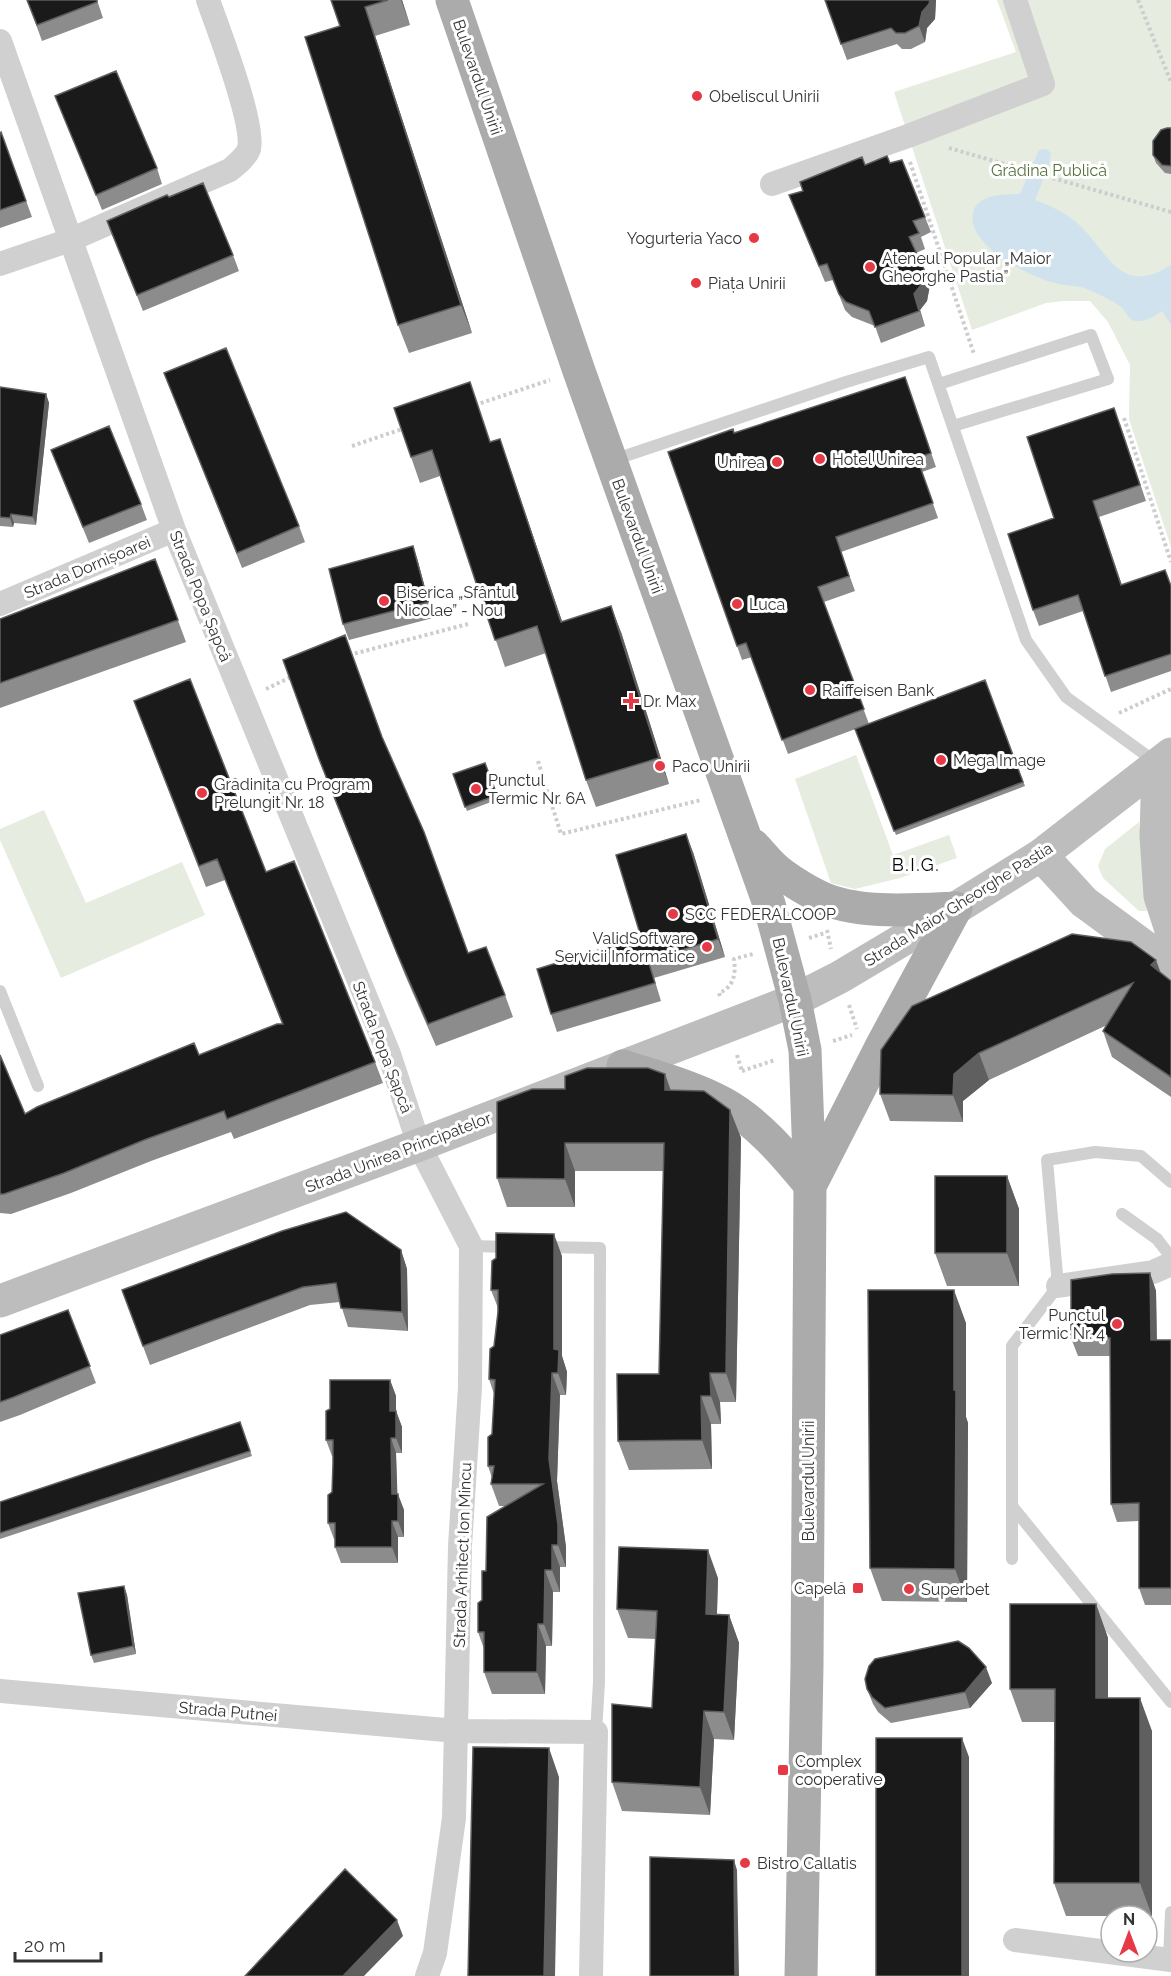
<svg xmlns="http://www.w3.org/2000/svg" width="1171" height="1976" viewBox="0 0 1171 1976" font-family="Raleway,sans-serif">
<style>
.green{fill:#e6ecdf}
.water{fill:#cfe2ee}
.lines{fill:none;stroke-linecap:round;stroke-linejoin:round}
.path{stroke:#cdcdcd;stroke-width:4;stroke-dasharray:3 3;stroke-linecap:butt}
.lane{stroke:#d0d0d0;stroke-width:12}
.street{stroke:#d0d0d0;stroke-width:24}
.secondary{stroke:#bdbdbd;stroke-width:33}
.primary{stroke:#ababab;stroke-width:33}
.wall{fill:#8c8c8c}
.shaded-wall{fill:#5f5f5f}
.building{fill:#1a1a1a;stroke:#5f5f5f;stroke-width:1.5}
.poi-dot{fill:#e63946;stroke:#fff;stroke-width:2}
.labels{text-anchor:middle;stroke-width:6;stroke-linejoin:round;paint-order:stroke}
.street-label{font-size:16px;fill:#333;stroke:#fff}
.poi-label{font-size:16px;fill:#333;stroke:#fff;text-anchor:start}
.park-label{font-size:16px;fill:#56703f;stroke:#fff}
.neighbourhood-label{font-size:18px;letter-spacing:1.5px;fill:#000;stroke:#fff}
</style>
<rect width="100%" height="100%" fill="#fff"/>
<path class="green" d="M997,0H1171V547L1129,419L1130,365L1108,322L1090,301H1063L1046,303L972,330L894,92L1016,52Z
M856,755L893,855L949,835L957,858L900,878L855,889L831,883L795,779Z
M44,810L86,903L182,862L205,915L61,978L0,840V829Z
M1139,822L1149,908L1146,911H1139L1103,878L1098,866L1105,849Z"/>
<path class="water" d="M1046,149L1051,153L1049,165L1035,200C1049,205 1064,212 1076,222C1108,249 1118,299 1171,265V325L1162,311C1155,316 1145,322 1136,321C1129,320 1127,314 1123,309C1119,303 1094,292 1087,289C1077,285 1065,286 1055,283C1030,277 965,244 973,213C978,193 1004,195 1020,194L1039,150Z"/>
<g class="lines">
<path class="path" d="M1138,0L1171,82
M949,148L1171,212
M910,162L974,354
M475,405L550,380
M1124,418L1171,562
M352,446L405,428
M349,655L468,624
M266,689L291,677
M1119,713L1171,689
M538,761L561,834L701,800
M827,930L831,949
M809,938L825,933
M720,996L719,993C734,987 736,974 734,959L753,954
M849,1005L857,1029
M833,1041L852,1035
M737,1055L742,1071
M742,1071L775,1060"/>
<path class="lane" d="M939,384L1091,335L1108,379L953,426
M613,460L846,382L929,357L1026,640L1066,697L1157,763
M0,991L38,1086
M1122,1214L1157,1239L1171,1257
M471,1246L513,1247
M545,1247L600,1248L599,1682L596,1732
M1012,1506L1171,1702
M1012,1559V1346L1058,1286L1047,1160L1095,1152L1141,1156L1171,1182
M1169,1959L1171,1912"/>
<path class="street" d="M0,41L174,530L389,1054L419,1145L471,1246L470,1387L460,1546L454,1818L435,1953L427,1976
M772,184L908,136L1043,84L1015,0
M0,264L70,240L230,170C237,164 246,157 249,149C255,123 218,29 208,0
M0,604L174,530
M1058,1286L1153,1272L1171,1264
M0,1691L457,1731L596,1732L591,1976
M1015,1940L1171,1960"/>
<path class="secondary" d="M1158,764L1156,836L1160,896L1171,930
M1041,855L1084,902L1171,966
M0,1301L419,1145L795,1000L840,977L956,908L1041,855L1171,754"/>
<path class="primary" d="M452,0L579,371L769,904L795,1000L805,1050L810,1185L807,1666L801,1976
M753,845C762,854 771,867 782,874C793,882 806,890 818,896C856,915 914,910 956,908
M623,1066C656,1077 692,1086 723,1103C758,1122 785,1155 810,1185
M811,1184L883,1043L956,908"/>
</g>
<path class="wall" d="M27,0H97L103,18L42,41Z
M331,0H402L410,25L375,36L472,333L409,353L398,325L340,26Z
M825,0H936L935,19L927,28L925,42L911,49H902L897,44L847,60Z
M56,96L157,168L162,184L102,210Z
M1171,128V174L1165,173L1156,163L1153,155Z
M1,132L32,217L0,228V133Z
M890,163L925,217L931,232L921,237L925,249L916,253L924,269L930,285L927,301L920,310L925,326L881,343L875,326L852,317L845,310L833,280L825,282L789,195L803,191L865,165Z
M169,197L233,255L239,271L143,311L107,221Z
M164,373L299,526L305,542L242,568Z
M905,377L936,467L922,472L938,518L841,552L855,591L824,602L869,724L788,754L752,657L742,660L668,452L734,433Z
M0,387L46,394L49,403L36,525L14,523L13,527L0,526Z
M394,408L491,442L500,439L562,621L621,632L669,784L596,807L586,780L546,653L505,667L440,476L420,483Z
M1120,424L1146,501L1099,517L1122,585H1171V671L1111,692L1083,611L1039,626L1033,610L1054,518Z
M51,450L141,504L147,520L89,543Z
M413,546L418,562L433,618L349,640L343,624Z
M155,559L186,642L0,708V619Z
M283,660L382,737L468,953L505,995L513,1017L436,1046L405,975L327,781Z
M985,680L1025,786L896,835L855,729Z
M134,701L266,872L375,1062L383,1083L234,1139L231,1132L151,1161L71,1193L11,1214L0,1213V1055L25,1114L199,1055L282,1024L225,880L206,887Z
M485,763L499,799L467,811L453,774Z
M693,852L725,957L654,978L661,1001L557,1032L551,1014L641,937Z
M1160,972L1171,981V1097L1112,1057L1103,1031L1105,1026L989,1080L963,1101V1122L890,1121L880,1094L881,1050Z
M665,1074L671,1091L730,1110L741,1138L736,1402H720L721,1424H711L712,1469L629,1470L618,1441L659,1374L663,1171H575V1207H507L497,1178L565,1089Z
M1007,1176L1019,1209V1286H947L935,1253Z
M401,1250L407,1269L408,1331L348,1327L340,1302L310,1305L150,1365L122,1290Z
M562,1256V1356L567,1372L566,1395H560L557,1481L566,1547V1567H560V1592H553L552,1646H546L545,1694H492L484,1672V1649L478,1632L486,1571L506,1506H499L491,1484L492,1478L488,1466L492,1434L494,1394L489,1379L494,1346L498,1308L491,1290Z
M1150,1273L1156,1291L1157,1340H1171V1605H1145L1139,1588V1521L1117,1522L1111,1504L1110,1356H1078L1071,1338Z
M68,1310L96,1383L20,1415L0,1422V1335Z
M966,1323V1417L968,1423L967,1602L882,1601L870,1568Z
M390,1380L396,1396V1411L402,1427V1453H396L397,1494L404,1510V1537H398V1563H341L335,1547V1539H334L328,1523L332,1492L333,1456H332L326,1440Z
M240,1422L252,1456L0,1539V1502Z
M718,1578L717,1614L729,1615L739,1643L734,1740L714,1739L710,1815L622,1811L612,1782L652,1708L656,1639L628,1638L617,1609Z
M124,1586L127,1595L136,1654L94,1663L91,1655Z
M1096,1604L1108,1638V1698L1152,1731V1916H1066L1054,1883V1722H1022L1010,1689Z
M992,1683L970,1708L891,1723L878,1712L873,1704L867,1689Z"/>
<path class="shaded-wall" d="M401,0H402L410,25Z
M930,0H936L935,19L927,28L925,42L919,26L922,12Z
M365,7L375,36L472,333L461,305Z
M924,269L930,285L927,301L920,310L925,326L914,294Z
M46,394L49,403L36,525L33,517Z
M500,439L509,465L571,648L561,622Z
M11,514L14,523L13,527L10,518Z
M413,546L418,562L433,618L428,602Z
M611,606L621,632L669,784L659,758Z
M686,834L693,852L725,957L718,939Z
M1156,960L1166,987L1151,965Z
M979,1053L989,1080L963,1101V1122L953,1095L954,1074Z
M665,1074L675,1103L665,1090Z
M730,1110L741,1138L736,1402L726,1373Z
M565,1143L575,1171V1207L565,1179Z
M1007,1176L1019,1209V1286L1007,1253Z
M554,1234L562,1256V1356L567,1372L566,1395L558,1373L554,1349Z
M401,1250L407,1269L408,1331L402,1312Z
M1150,1273L1156,1291L1157,1358L1151,1340Z
M954,1290L966,1323V1417L968,1423L967,1602L955,1569L954,1390Z
M552,1373L560,1395L557,1481L566,1547V1567L558,1545L549,1459Z
M710,1373L720,1402L721,1424L711,1396Z
M390,1380L396,1396V1427L390,1411Z
M701,1396L711,1424L712,1469L702,1440Z
M396,1411L402,1427V1453L396,1438Z
M391,1438L396,1453L398,1510L392,1494Z
M398,1494L404,1510V1537L398,1521Z
M392,1521L398,1537V1563L392,1547Z
M552,1545L560,1567V1592L552,1570Z
M708,1550L718,1578L716,1642L706,1614Z
M545,1570L553,1592L552,1646L544,1624Z
M124,1586L127,1595L136,1654L133,1646Z
M1096,1604L1108,1638V1731L1096,1698Z
M729,1615L739,1643L734,1740L724,1712Z
M538,1624L546,1646L545,1694L537,1672Z
M986,1667L992,1683L970,1708L965,1692Z
M1140,1698L1152,1731V1916L1140,1883Z
M704,1711L714,1739L710,1815L700,1787Z
M962,1738L969,1757V1976H962Z
M549,1748L559,1777L555,1976H544Z
M734,1860L737,1870L739,1976H735Z
M397,1920L403,1936L364,1976H343Z"/>
<path class="building" d="M27,0H97V2L37,25Z
M331,0H388L365,7L461,305L398,325L305,37L340,26Z
M825,0H930L929,4L922,12L919,26L905,33H896L891,28L841,44Z
M116,71L157,168L96,195L55,96Z
M1167,128H1171V166L1162,165L1153,155V141L1161,130Z
M1,132L26,201L0,210V133Z
M887,156L890,163L902,160L925,217L913,221L919,233L909,237L924,269L921,285L914,294L919,311L875,327L869,311L846,302L839,294L827,264L819,266L789,195L803,191L800,182L862,157L865,165Z
M203,183L233,255L137,295L107,221L167,195L169,197Z
M226,348L299,526L237,553L164,373Z
M905,377L931,453L917,458L933,503L836,537L849,576L818,587L864,709L782,740L746,643L737,646L668,452L733,429L734,433Z
M470,382L490,442L500,439L561,622L611,606L659,758L586,780L537,626L495,640L432,450L411,457L394,408Z
M0,387L46,394L33,517L11,514L10,518L0,517Z
M1114,408L1140,485L1093,501L1121,585L1165,570L1171,586V654L1105,676L1078,595L1033,610L1008,534L1054,518L1027,437Z
M109,426L141,504L83,527L51,450Z
M413,546L428,602L343,624L329,569Z
M155,559L178,620L0,683V619Z
M345,635L382,737L424,832L468,953L486,947L505,995L428,1024L397,953L319,759L283,660Z
M190,679L266,872L294,861L375,1062L227,1119L224,1111L144,1140L64,1173L4,1194H0V1055L25,1114L37,1107L194,1043L199,1055L277,1024H283L217,859L199,866L134,701Z
M985,680L1023,782L894,831L855,729Z
M485,763L497,795L465,807L453,774Z
M686,834L718,939L648,960L655,983L551,1014L537,969L641,937L616,855Z
M1072,934L1131,942L1156,960L1151,965L1171,981V1077L1103,1031L1133,983L979,1053L954,1074L953,1095L880,1094L881,1050L912,1006Z
M587,1068H648L665,1074V1090L704,1091L730,1110L726,1373H710L711,1396H701L702,1440L618,1441L617,1374H659L664,1143H565V1179L497,1178V1102L532,1089H565V1076Z
M935,1176H1007V1253H935Z
M346,1212L401,1250L402,1312L341,1308L336,1283L303,1287L143,1346L122,1290L282,1231Z
M496,1233L554,1234V1349L559,1350L558,1373H552L549,1459L558,1525V1545H552V1570H545L544,1624H538L537,1672H484V1632H478V1603L482,1600V1571H486L487,1517L543,1484H491L494,1466H488V1437L492,1434L495,1380L489,1379L490,1349L494,1346L498,1312V1290H491L492,1261L496,1258Z
M1150,1273L1151,1340H1171V1588H1139V1503L1111,1504L1110,1338H1071V1280L1112,1274Z
M868,1290H954V1390H956L955,1569L870,1568Z
M68,1310L90,1366L14,1397L0,1402V1335Z
M330,1380H390V1411H396V1438H391L392,1494H398V1521H392V1547H335V1523H328V1495L332,1492L333,1464V1440H326V1411L330,1409Z
M240,1422L250,1451L0,1533V1502Z
M619,1547L708,1550L706,1614L729,1615L724,1712L704,1711L700,1787L612,1782V1704L652,1708L657,1611L617,1609Z
M124,1586L133,1646L91,1655L78,1593Z
M1010,1604H1096V1698H1140V1883H1054L1055,1689H1010Z
M958,1641L969,1648L986,1667L965,1692L885,1708L872,1697L867,1689L865,1679L869,1666L875,1659Z
M876,1738H962V1976H876Z
M473,1747L549,1748L544,1976H468Z
M650,1857L734,1860L735,1976H650Z
M345,1869L397,1920L343,1976H245Z"/>
<g class="poi-dot">
<circle cx="697" cy="96" r="6"/>
<circle cx="754" cy="238" r="6"/>
<circle cx="870" cy="267" r="6"/>
<circle cx="696" cy="283" r="6"/>
<circle cx="820" cy="459" r="6"/>
<circle cx="777" cy="462" r="6"/>
<circle cx="384" cy="601" r="6"/>
<circle cx="737" cy="604" r="6"/>
<circle cx="810" cy="690" r="6"/>
<path d="M628 692h6v6h6v6h-6v6h-6v-6h-6v-6h6z"/>
<circle cx="941" cy="760" r="6"/>
<circle cx="660" cy="766" r="6"/>
<circle cx="476" cy="789" r="6"/>
<circle cx="202" cy="793" r="6"/>
<circle cx="673" cy="914" r="6"/>
<circle cx="707" cy="947" r="6"/>
<circle cx="1117" cy="1324" r="6"/>
<rect x="852" y="1582" width="12" height="12" rx="3"/>
<circle cx="909" cy="1589" r="6"/>
<rect x="777" y="1764" width="12" height="12" rx="3"/>
<circle cx="745" cy="1863" r="6"/>
</g>
<g class="labels">
<g class="street-label">
<text transform="translate(478 77) rotate(71)" y="6">Bulevardul Unirii</text>
<text transform="translate(638 536) rotate(70)" y="6">Bulevardul Unirii</text>
<text transform="translate(87 567) rotate(-23)" y="6">Strada Dornișoarei</text>
<text transform="translate(201 596) rotate(68)" y="6">Strada Popa Șapcă</text>
<text transform="translate(958 904) rotate(-32)" y="6">Strada Maior Gheorghe Pastia</text>
<text transform="translate(791 997) rotate(78)" y="6">Bulevardul Unirii</text>
<text transform="translate(383 1047) rotate(69)" y="6">Strada Popa Șapcă</text>
<text transform="translate(398 1152) rotate(-21)" y="6">Strada Unirea Principatelor</text>
<text transform="translate(808 1481) rotate(-90)" y="6">Bulevardul Unirii</text>
<text transform="translate(462 1555) rotate(-88)" y="6">Strada Arhitect Ion Mincu</text>
<text transform="translate(228 1711) rotate(5)" y="6">Strada Putnei</text>
</g>
<g class="poi-label">
<text x="709" y="102">Obeliscul Unirii</text>
<text x="742" y="244" text-anchor="end">Yogurteria Yaco</text>
<text x="882" y="264">Ateneul Popular „Maior<tspan x="882" dy="18">Gheorghe Pastia”</tspan></text>
<text x="708" y="289">Piața Unirii</text>
<text x="832" y="465">Hotel Unirea</text>
<text x="765" y="468" text-anchor="end">Unirea</text>
<text x="396" y="598">Biserica „Sfântul<tspan x="396" dy="18">Nicolae” - Nou</tspan></text>
<text x="749" y="610">Luca</text>
<text x="822" y="696">Raiffeisen Bank</text>
<text x="643" y="707">Dr. Max</text>
<text x="953" y="766">Mega Image</text>
<text x="672" y="772">Paco Unirii</text>
<text x="488" y="786">Punctul<tspan x="488" dy="18">Termic Nr. 6A</tspan></text>
<text x="214" y="790">Grădinița cu Program<tspan x="214" dy="18">Prelungit Nr. 18</tspan></text>
<text x="685" y="920">SCC FEDERALCOOP</text>
<text x="695" y="944" text-anchor="end">ValidSoftware<tspan x="695" dy="18">Servicii Informatice</tspan></text>
<text x="1105" y="1321" text-anchor="end">Punctul<tspan x="1105" dy="18">Termic Nr. 4</tspan></text>
<text x="846" y="1594" text-anchor="end">Capelă</text>
<text x="921" y="1595">Superbet</text>
<text x="795" y="1767">Complex<tspan x="795" dy="18">cooperative</tspan></text>
<text x="757" y="1869">Bistro Callatis</text>
</g>
<g class="park-label">
<text x="1049" y="176">Grădina Publică</text>
</g>
<g class="neighbourhood-label">
<text x="916" y="871">B.I.G.</text>
</g>
</g>
<g transform="translate(1129 1934)"><circle r="28" fill="#ffffff" stroke="#adadad" stroke-width="1.5"/>
<path d="M0-4.5L10 22L0 15L-10 22Z" fill="#e63946"/>
<text y="-9" font-size="16" font-weight="bold" text-anchor="middle" fill="#333333">N</text>
</g>
<path d="M15 1952v9h86v-9" fill="none" stroke="#333333" stroke-width="3"/>
<text x="24" y="1952" font-size="18" fill="#333333" stroke="#ffffff" stroke-width="4.5" paint-order="stroke">20 m</text>
</svg>
